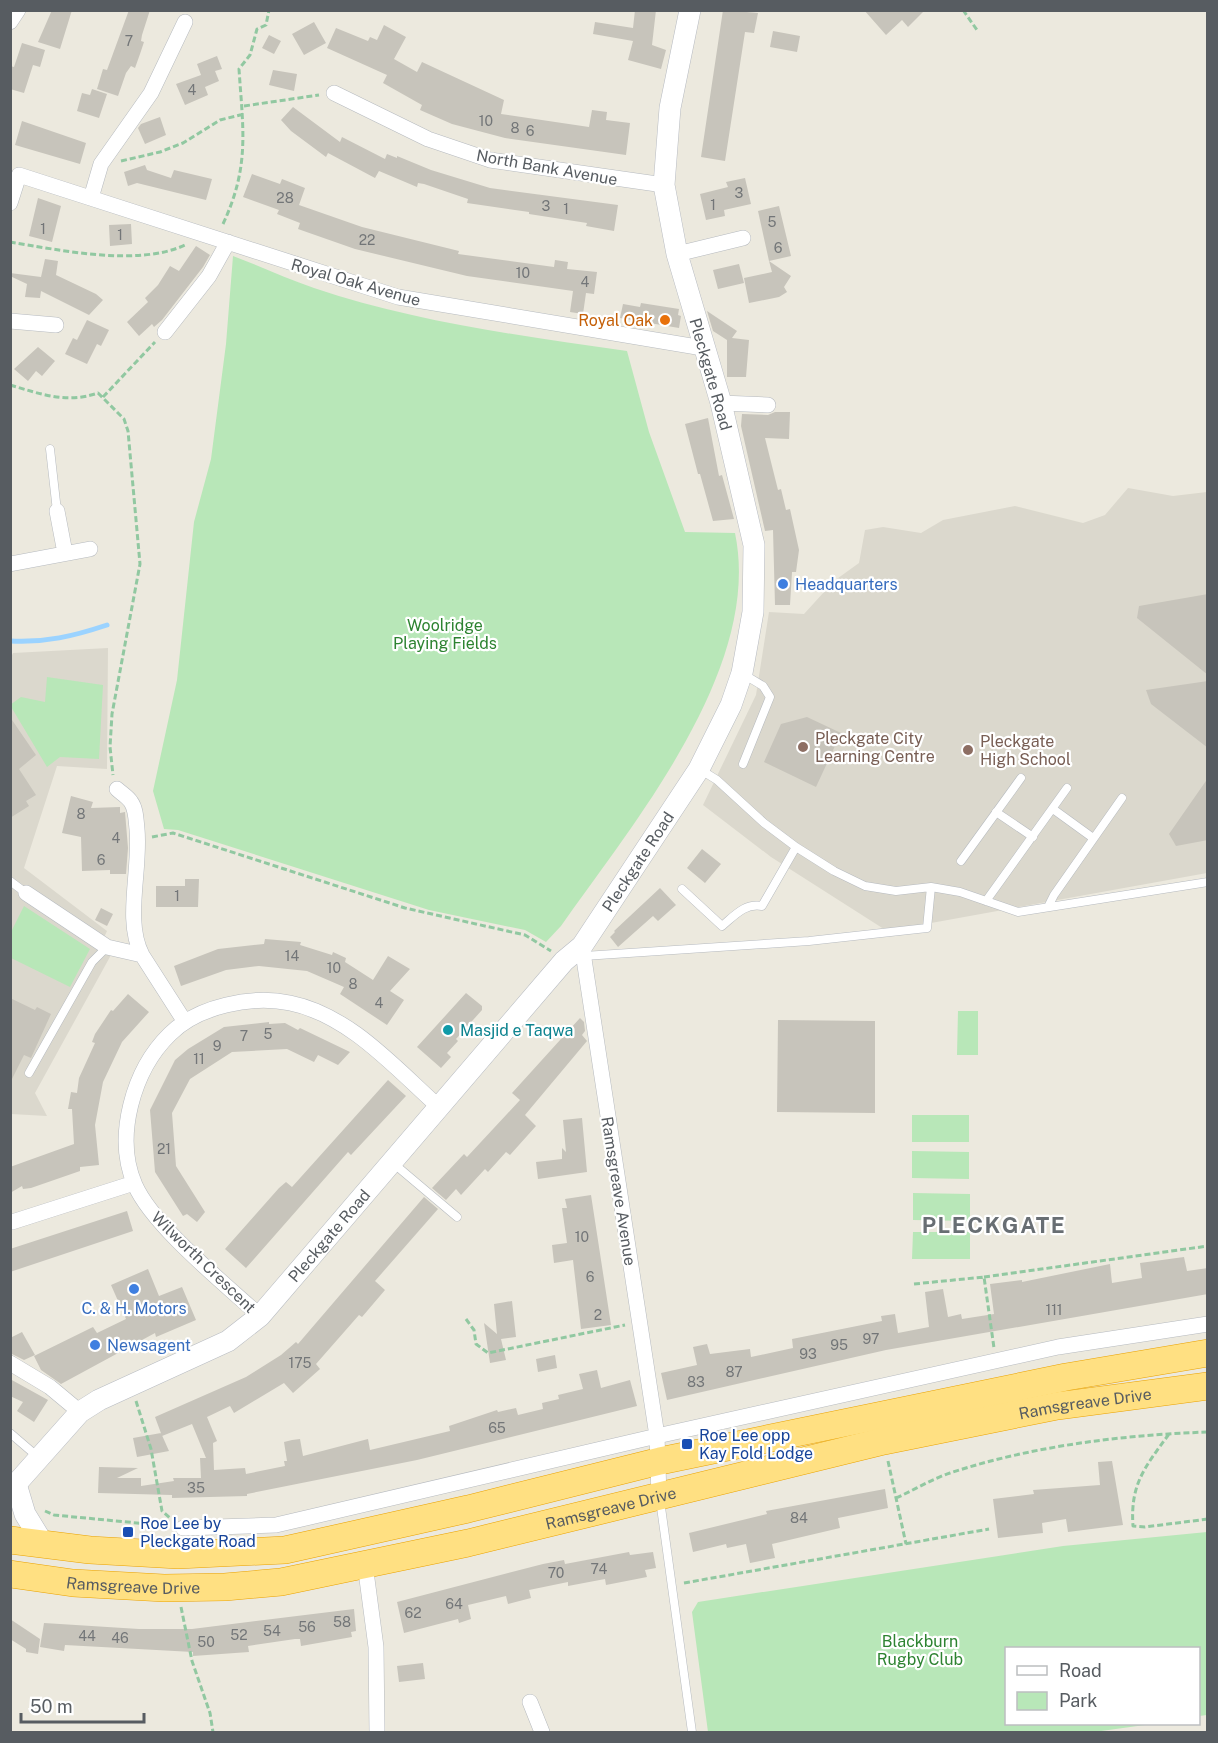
<svg xmlns="http://www.w3.org/2000/svg" width="1218" height="1743" viewBox="0 0 1218 1743" font-family="'Public Sans',sans-serif">
<style>
.education{fill:#dbd8cd}
.green{fill:#b8e7b8}
.lines{fill:none;stroke-linecap:round;stroke-linejoin:round}
.stream{stroke:#9bd3ff;stroke-width:5}
.building{fill:#c7c4bb}
.lane-casing{stroke:#b6babf;stroke-width:9}
.street-casing{stroke:#b6babf;stroke-width:16}
.secondary-casing{stroke:#b7bbc2;stroke-width:22}
.highway-casing{stroke:#eaa200;stroke-width:28}
.path{stroke:#91c8a1;stroke-width:3;stroke-dasharray:6 3;stroke-linecap:butt}
.lane{stroke:#fff;stroke-width:8}
.street{stroke:#fff;stroke-width:15}
.secondary{stroke:#fff;stroke-width:21}
.highway{stroke:#ffe082;stroke-width:27}
.food-dot{fill:#e8710a;stroke:#fff;stroke-width:2}
.shop-dot{fill:#3f7fe0;stroke:#fff;stroke-width:2}
.education-dot{fill:#8d6e63;stroke:#fff;stroke-width:2}
.culture-dot{fill:#0f9aa8;stroke:#fff;stroke-width:2}
.transit-dot{fill:#1a4fb4;stroke:#fff;stroke-width:2}
.labels{text-anchor:middle;stroke-width:4.5;stroke-linejoin:round;paint-order:stroke}
.number-label{font-size:14px;fill:#737678}
.street-label{font-size:16px;fill:#575c61;stroke:#fff}
.food-label{font-size:16px;fill:#c56008;stroke:#fff;text-anchor:end}
.shop-label{font-size:16px;fill:#366cbe;stroke:#fff;text-anchor:start}
.park-label{font-size:16px;fill:#2d8331;stroke:#fff}
.education-label{font-size:16px;fill:#785e54;stroke:#fff;text-anchor:start}
.culture-label{font-size:16px;fill:#0d838f;stroke:#fff;text-anchor:start}
.transit-label{font-size:16px;fill:#164399;stroke:#fff;text-anchor:start}
.district-label{font-size:22px;font-weight:bold;letter-spacing:1.5px;fill:#686e73;stroke:#fff}
</style>
<rect width="100%" height="100%" fill="#ece9de"/>
<path class="education" d="M1128,488L1173,496L1207,492V873L887,931L771,857L703,805L756,695L769,612L804,614L834,581L859,563L865,530L883,527L921,533L943,520L1015,506L1083,523L1105,515Z
M108,648L107,769L57,766L24,868L107,931L99,948L111,955L35,1093L47,1116L11,1114V657L13,653Z"/>
<path class="green" d="M233,256C260,266 287,279 314,288C415,322 522,336 627,351L649,432L685,532L735,533C763,668 634,822 561,926L546,942L525,930L429,910L178,830L164,829L153,791L177,680L194,522L211,459L226,344Z
M47,677L103,685L99,759L60,757L47,767L10,705L21,697L45,702Z
M24,906L90,949L70,987L11,958V932Z
M958,1011H978V1055H957Z
M912,1115H969V1142H912Z
M912,1151L969,1152V1179L912,1178Z
M913,1193L970,1194V1221L913,1220Z
M913,1232H970V1259H912Z
M1207,1532V1715L1199,1716L1198,1648H1006V1724H1152L1094,1732H708L692,1612L698,1602L1063,1546Z"/>
<g class="lines">
<path class="stream" d="M10,641C45,643 74,636 107,625"/>
</g>
<path class="building" d="M52,10H72L60,49L38,42Z
M129,10H150L142,35L141,41L144,42L140,54L135,68L131,66L126,73L118,96L97,89L103,69L107,70Z
M635,10H656L652,45L666,50L661,69L628,60L633,41L593,34L595,22L633,28Z
M723,10L758,13L754,33L745,32L725,161L701,157Z
M864,10H925L908,27L902,20L886,35Z
M314,22L326,43L304,55L292,34Z
M384,25L406,37L394,59L417,72L422,62L504,100L501,114L589,127L592,110L607,112L606,120L630,123L626,155L505,138L452,124L420,110L422,105L383,83L387,75L327,48L336,28L368,41L370,37L377,40Z
M773,31L800,36L797,52L770,47Z
M269,35L281,41L274,54L262,48Z
M22,43L45,50L40,67L33,65L24,93L10,89V66L14,67Z
M217,56L222,69L215,71L219,81L205,87L208,95L185,105L176,84L201,75L197,64Z
M273,70L297,74L294,91L269,85Z
M92,89L107,94L99,118L77,111L82,93L90,95Z
M293,107L340,142L342,137L385,159L387,154L397,158V156L431,170L490,188L618,205L614,231L586,226L587,223L529,214V212L467,203L468,199L424,184L418,183L417,187L379,171L375,178L328,153L326,157L291,131L281,120Z
M160,117L166,135L145,144L138,128L141,124Z
M22,121L86,143L80,164L15,145Z
M145,165L147,170L171,178L174,170L212,179L206,200L137,183L128,186L124,172Z
M252,174L280,184L282,179L305,188L299,205L362,227L459,251L458,254L554,267L555,260L568,262L567,269L597,272L594,294L586,293L583,314L570,312L573,291L467,276L355,249L298,229L300,223L277,214L279,210L243,197Z
M745,178L751,204L724,210L725,216L706,220L700,194L728,187L726,182Z
M38,198L61,206L52,242L29,236Z
M779,206L791,256L769,261L758,211Z
M131,224L132,244L110,246L109,225Z
M196,246L210,255L203,267L162,320L154,327L152,324L139,336L127,322L148,302L145,298L158,285L170,266L179,271Z
M45,259L58,261L56,275L96,294L103,300L89,315L41,291L40,298L25,297L27,284L10,276V273L41,277Z
M769,261L791,276L784,287L787,292L779,297L749,303L744,278L772,272Z
M739,264L744,283L718,289L713,270Z
M641,303L679,309L678,315L681,316L679,328L620,318L623,304L640,307Z
M707,311L737,331L732,338L749,340L746,377H727V340L713,331Z
M87,320L109,330L101,346L97,344L87,364L65,354L73,338L77,340Z
M38,347L55,361L42,376L36,371L28,381L14,369Z
M775,412H790L789,439L765,438L778,490L781,489L786,510L790,509L799,550L796,572H792L790,605H775L773,530L765,531L741,426L742,414L768,415Z
M708,418L719,476L722,475L734,519L713,521L700,474H698L685,424Z
M1208,594V675L1137,618L1139,606Z
M1208,681V748L1151,704L1146,690Z
M10,717L36,755L19,769L36,795L26,801L29,806L10,818Z
M807,717L841,733L816,787L764,762L781,724Z
M1208,778V840L1176,846L1169,834Z
M71,796L93,802L91,808L120,807V813L125,812L128,848L126,874H110V870L82,871L81,837L62,833Z
M702,849L721,864L705,883L687,868Z
M185,879H199L198,907H156V886H185Z
M660,888L676,905L658,921L653,916L618,947L610,937L615,932L614,931Z
M101,908L113,914L107,926L95,920Z
M265,939L301,942L300,945L332,955L333,952L346,958L345,962L373,980L388,956L410,969L390,991L404,1000L387,1025L340,994L344,987L307,971L259,966L226,970L181,986L174,966L218,949L264,944Z
M466,993L482,1006V1010L456,1039L458,1041L447,1053L451,1057L441,1068L417,1047Z
M128,994L149,1012L122,1042L103,1082L95,1125L99,1165L80,1167V1171L31,1188L23,1189L22,1186L10,1193V1167L74,1144L72,1109H68L71,1092L77,1093L79,1078L95,1043L92,1042L95,1034L111,1010L113,1011Z
M10,998L35,1010L37,1007L51,1014L31,1058L24,1055L10,1083Z
M580,1018L584,1022L585,1031L582,1035L587,1041L525,1115L536,1126L510,1155L506,1152L488,1172L485,1169L461,1195L456,1189L446,1200L432,1188L464,1154L467,1157L520,1100L512,1093Z
M778,1020L875,1021V1113L777,1112Z
M269,1022V1024L285,1023L298,1030L300,1028L350,1052L338,1065L318,1055L314,1062L287,1049L232,1052L190,1079L172,1113L176,1166L205,1212L197,1222L187,1214L183,1216L155,1172L150,1110L175,1060L188,1049L224,1027Z
M388,1080L406,1096L351,1155L348,1152L246,1268L225,1249L279,1188L286,1182L292,1187Z
M582,1118L587,1172L538,1179L536,1162L562,1159V1148L566,1152L563,1120Z
M591,1195L611,1325L581,1329L573,1260L554,1263L552,1245L567,1243L562,1208H567L565,1199Z
M424,1197L438,1209L375,1281L385,1290L362,1317L359,1315L316,1364L320,1369L293,1393L284,1383L234,1413L230,1406L207,1417L217,1441L213,1443L214,1470L245,1468L246,1474L285,1466L284,1461H287L284,1442L292,1440L300,1439L303,1456L368,1439L370,1450L450,1431L449,1426L497,1410L498,1412L516,1408L518,1415L543,1409L542,1403L559,1399L558,1395L583,1389L579,1374L597,1370L601,1388L630,1380L637,1406L417,1460L247,1494V1496L172,1498V1495L98,1493L99,1467L138,1468L117,1478H141V1486L174,1481L173,1478H201L200,1458H206L192,1424L162,1436L155,1417L246,1377L281,1355L296,1342L298,1344Z
M127,1211L133,1231L10,1272V1249Z
M1184,1257L1187,1271L1208,1268V1294L886,1350L667,1400L661,1373L697,1365L693,1347L707,1344L710,1354L750,1349L751,1357L793,1348L792,1339L882,1321L881,1316L895,1314L898,1333L929,1327L925,1292L943,1289L948,1317L961,1314L962,1319L994,1314L990,1284L1022,1280V1282L1110,1264L1112,1283L1142,1278L1140,1263Z
M148,1269L159,1296L182,1287L196,1320L156,1337L155,1333L61,1384L41,1370L34,1356L93,1327L97,1333L126,1319L111,1285Z
M512,1301L516,1337L501,1339L506,1360L490,1363L484,1323L497,1334L494,1304Z
M22,1332L35,1355L24,1360L10,1353V1338Z
M555,1355L557,1368L538,1372L536,1359Z
M10,1379L48,1400L34,1422L17,1411L23,1402L10,1396Z
M161,1433L169,1451L137,1457L133,1438Z
M1112,1461L1123,1525L1068,1532L1066,1519L1042,1523L1043,1533L998,1538L993,1499L1034,1494L1033,1490L1100,1485L1098,1462Z
M885,1489L888,1508L838,1518L840,1528L772,1544L775,1558L750,1563L746,1544L727,1548L726,1544L693,1552L689,1533L767,1514L766,1511Z
M629,1552L630,1555L653,1552L656,1568L645,1570L647,1577L606,1585L605,1579L568,1586V1582L529,1590L531,1598L508,1604L506,1596L468,1605L471,1619L459,1623L458,1619L404,1633L397,1602L543,1564L564,1560L565,1564Z
M354,1609L356,1631L351,1632L352,1637L301,1646L300,1639H295L248,1646L249,1652L193,1656V1652L65,1645L64,1651L40,1647L44,1623L139,1629H192Z
M10,1619L40,1639L38,1654L26,1652V1649L10,1639Z
M423,1663L425,1679L399,1682L397,1666Z"/>
<g class="lines">
<defs>
<path id="lane" d="M50,449L57,511
M743,764L770,697L763,686L743,674
M701,770L717,780L764,823L796,847L834,871L865,886L896,891L931,887L960,892L1018,912L1208,882
M1053,809L1093,838
M996,812L1033,837
M961,861L1021,778
M10,881L26,893
M682,889L722,926C735,915 745,903 762,906L796,847
M986,901L1067,788
M1048,907L1054,895L1122,798
M584,956L809,941L927,928L931,887
M29,1073L92,962L107,947
M393,1163L457,1217
M10,1433L38,1457
M660,1500L692,1732"/>
<path id="street" d="M10,22L18,10
M334,93L428,139L490,160L664,185
M91,198L101,164L151,93L185,22
M10,203L19,175L398,297L703,348
M677,254L743,238
M10,321L56,325
M165,332L209,276L228,242
M721,403L768,405
M57,511L65,553
M10,564L90,549
M117,789C121,793 128,797 131,802C136,809 136,820 137,829C141,870 124,920 142,955
M26,893L107,947L142,955L185,1022
M582,946L657,1436L659,1496
M12,1222L134,1183
M260,1316C225,1284 153,1226 135,1185C114,1137 133,1070 170,1034C198,1006 252,995 290,1003C350,1015 396,1069 440,1108
M10,1363L50,1387L80,1412
M183,1528L276,1525L657,1436L1058,1347L1208,1324
M365,1564L376,1647L377,1732
M530,1702L542,1732"/>
<g id="secondary">
<path d="M16,1484L25,1514L44,1545"/>
<path id="s1" d="M10,1493L16,1484L80,1412L99,1400L228,1341L260,1316L564,961L582,946L699,769L731,705L742,673L753,612L754,545L721,403L677,254L664,185L670,108L690,10"/>
</g>
<g id="highway">
<path d="M10,1540L90,1550L178,1555L285,1550L468,1509L660,1461L1066,1377L1208,1353"/>
<path id="s2" d="M10,1574L73,1583L164,1588L225,1587L281,1582L468,1543L884,1441L1057,1406L1208,1386"/>
</g>
</defs>
<use href="#lane" class="lane-casing"/>
<use href="#street" class="street-casing"/>
<use href="#secondary" class="secondary-casing"/>
<use href="#highway" class="highway-casing"/>
<path class="path" d="M963,10L977,30
M244,106L319,95
M121,161L160,152L183,143L220,120L244,114
M223,224C250,166 243,130 239,69L250,55L257,29L266,25L269,10
M10,242C60,250 138,267 185,245
M10,385C41,394 66,404 98,393L124,419L128,431L140,564L112,714L110,747L113,775
M103,397L155,342
M152,837L173,833L405,908L525,935L551,951
M984,1277L1208,1246
M914,1284L984,1277L994,1348
M466,1319L474,1330L476,1344L488,1353L625,1325
M136,1401L151,1449L162,1511L171,1519
M1169,1434C1145,1467 1130,1484 1133,1526L1145,1527L1208,1519
M888,1461L906,1544
M896,1498C914,1490 932,1479 950,1473C1032,1446 1122,1435 1208,1432
M45,1511L54,1515L169,1526
M684,1583L989,1529
M181,1607L192,1661L210,1713L213,1732"/>
<use href="#lane" class="lane"/>
<use href="#street" class="street"/>
<use href="#secondary" class="secondary"/>
<use href="#highway" class="highway"/>
</g>
<circle class="food-dot" cx="665" cy="320" r="6"/>
<g class="shop-dot">
<circle cx="783" cy="584" r="6"/>
<circle cx="134" cy="1289" r="6"/>
<circle cx="95" cy="1345" r="6"/>
</g>
<g class="education-dot">
<circle cx="803" cy="747" r="6"/>
<circle cx="968" cy="750" r="6"/>
</g>
<circle class="culture-dot" cx="448" cy="1030" r="6"/>
<g class="transit-dot">
<rect x="681" y="1438" width="12" height="12" rx="3"/>
<rect x="122" y="1526" width="12" height="12" rx="3"/>
</g>
<g class="labels">
<g class="number-label">
<text x="129" y="46">7</text>
<text x="192" y="95">4</text>
<text x="486" y="126">10</text>
<text x="515" y="133">8</text>
<text x="530" y="136">6</text>
<text x="739" y="198">3</text>
<text x="285" y="203">28</text>
<text x="713" y="210">1</text>
<text x="546" y="211">3</text>
<text x="566" y="214">1</text>
<text x="772" y="227">5</text>
<text x="43" y="234">1</text>
<text x="120" y="240">1</text>
<text x="367" y="245">22</text>
<text x="778" y="253">6</text>
<text x="523" y="278">10</text>
<text x="585" y="287">4</text>
<text x="81" y="819">8</text>
<text x="116" y="843">4</text>
<text x="101" y="865">6</text>
<text x="177" y="901">1</text>
<text x="292" y="961">14</text>
<text x="334" y="973">10</text>
<text x="353" y="989">8</text>
<text x="379" y="1008">4</text>
<text x="268" y="1039">5</text>
<text x="244" y="1041">7</text>
<text x="217" y="1051">9</text>
<text x="199" y="1064">11</text>
<text x="164" y="1154">21</text>
<text x="582" y="1242">10</text>
<text x="590" y="1282">6</text>
<text x="1054" y="1315">111</text>
<text x="598" y="1320">2</text>
<text x="871" y="1344">97</text>
<text x="839" y="1350">95</text>
<text x="808" y="1359">93</text>
<text x="300" y="1368">175</text>
<text x="734" y="1377">87</text>
<text x="696" y="1387">83</text>
<text x="497" y="1433">65</text>
<text x="196" y="1493">35</text>
<text x="799" y="1523">84</text>
<text x="599" y="1574">74</text>
<text x="556" y="1578">70</text>
<text x="454" y="1609">64</text>
<text x="413" y="1618">62</text>
<text x="342" y="1627">58</text>
<text x="307" y="1632">56</text>
<text x="272" y="1636">54</text>
<text x="239" y="1640">52</text>
<text x="87" y="1641">44</text>
<text x="120" y="1643">46</text>
<text x="206" y="1647">50</text>
</g>
<g class="street-label">
<text transform="translate(547 167) rotate(10)" y="6">North Bank Avenue</text>
<text transform="translate(356 282) rotate(16)" y="6">Royal Oak Avenue</text>
<text transform="translate(711 374) rotate(74)" y="6">Pleckgate Road</text>
<text dy="6" stroke="none"><textPath href="#s1" startOffset="904">Pleckgate Road</textPath></text>
<text transform="translate(619 1191) rotate(81)" y="6">Ramsgreave Avenue</text>
<text dy="6" stroke="none"><textPath href="#s1" startOffset="418">Pleckgate Road</textPath></text>
<text transform="translate(204 1262) rotate(44)" y="6">Wilworth Crescent</text>
<text dy="6" stroke="none"><textPath href="#s2" startOffset="1096">Ramsgreave Drive</textPath></text>
<text dy="6" stroke="none"><textPath href="#s2" startOffset="610">Ramsgreave Drive</textPath></text>
<text dy="6" stroke="none"><textPath href="#s2" startOffset="124">Ramsgreave Drive</textPath></text>
</g>
<g class="food-label">
<text x="653" y="326">Royal Oak</text>
</g>
<g class="shop-label">
<text x="795" y="590">Headquarters</text>
<text x="134" y="1314" text-anchor="middle">C. &amp; H. Motors</text>
<text x="107" y="1351">Newsagent</text>
</g>
<g class="park-label">
<text x="445" y="631">Woolridge<tspan x="445" dy="18">Playing Fields</tspan></text>
<text x="920" y="1647">Blackburn<tspan x="920" dy="18">Rugby Club</tspan></text>
</g>
<g class="education-label">
<text x="815" y="744">Pleckgate City<tspan x="815" dy="18">Learning Centre</tspan></text>
<text x="980" y="747">Pleckgate<tspan x="980" dy="18">High School</tspan></text>
</g>
<g class="culture-label">
<text x="460" y="1036">Masjid e Taqwa</text>
</g>
<g class="transit-label">
<text x="699" y="1441">Roe Lee opp<tspan x="699" dy="18">Kay Fold Lodge</tspan></text>
<text x="140" y="1529">Roe Lee by<tspan x="140" dy="18">Pleckgate Road</tspan></text>
</g>
<g class="district-label">
<text x="994" y="1233">PLECKGATE</text>
</g>
</g>
<rect width="1218" height="1743" fill="none" stroke="#575c61" stroke-width="24"/>
<rect x="1005" y="1647" width="195" height="78" fill="#ffffff" stroke="#bcbec0" stroke-width="1.5"/>
<rect x="1017" y="1666" width="30" height="9" fill="#ffffff" stroke="#bcbec0" stroke-width="1.5"/>
<text x="1059" y="1677" font-size="18" fill="#575c61">Road</text>
<rect x="1017" y="1692" width="30" height="18" fill="#b8e7b8" stroke="#bcbec0" stroke-width="1.5"/>
<text x="1059" y="1707" font-size="18" fill="#575c61">Park</text>
<path d="M21 1713v9h123v-9" fill="none" stroke="#575c61" stroke-width="3"/>
<text x="30" y="1713" font-size="18" fill="#575c61" stroke="#ffffff" stroke-width="4.5" paint-order="stroke">50 m</text>
</svg>
